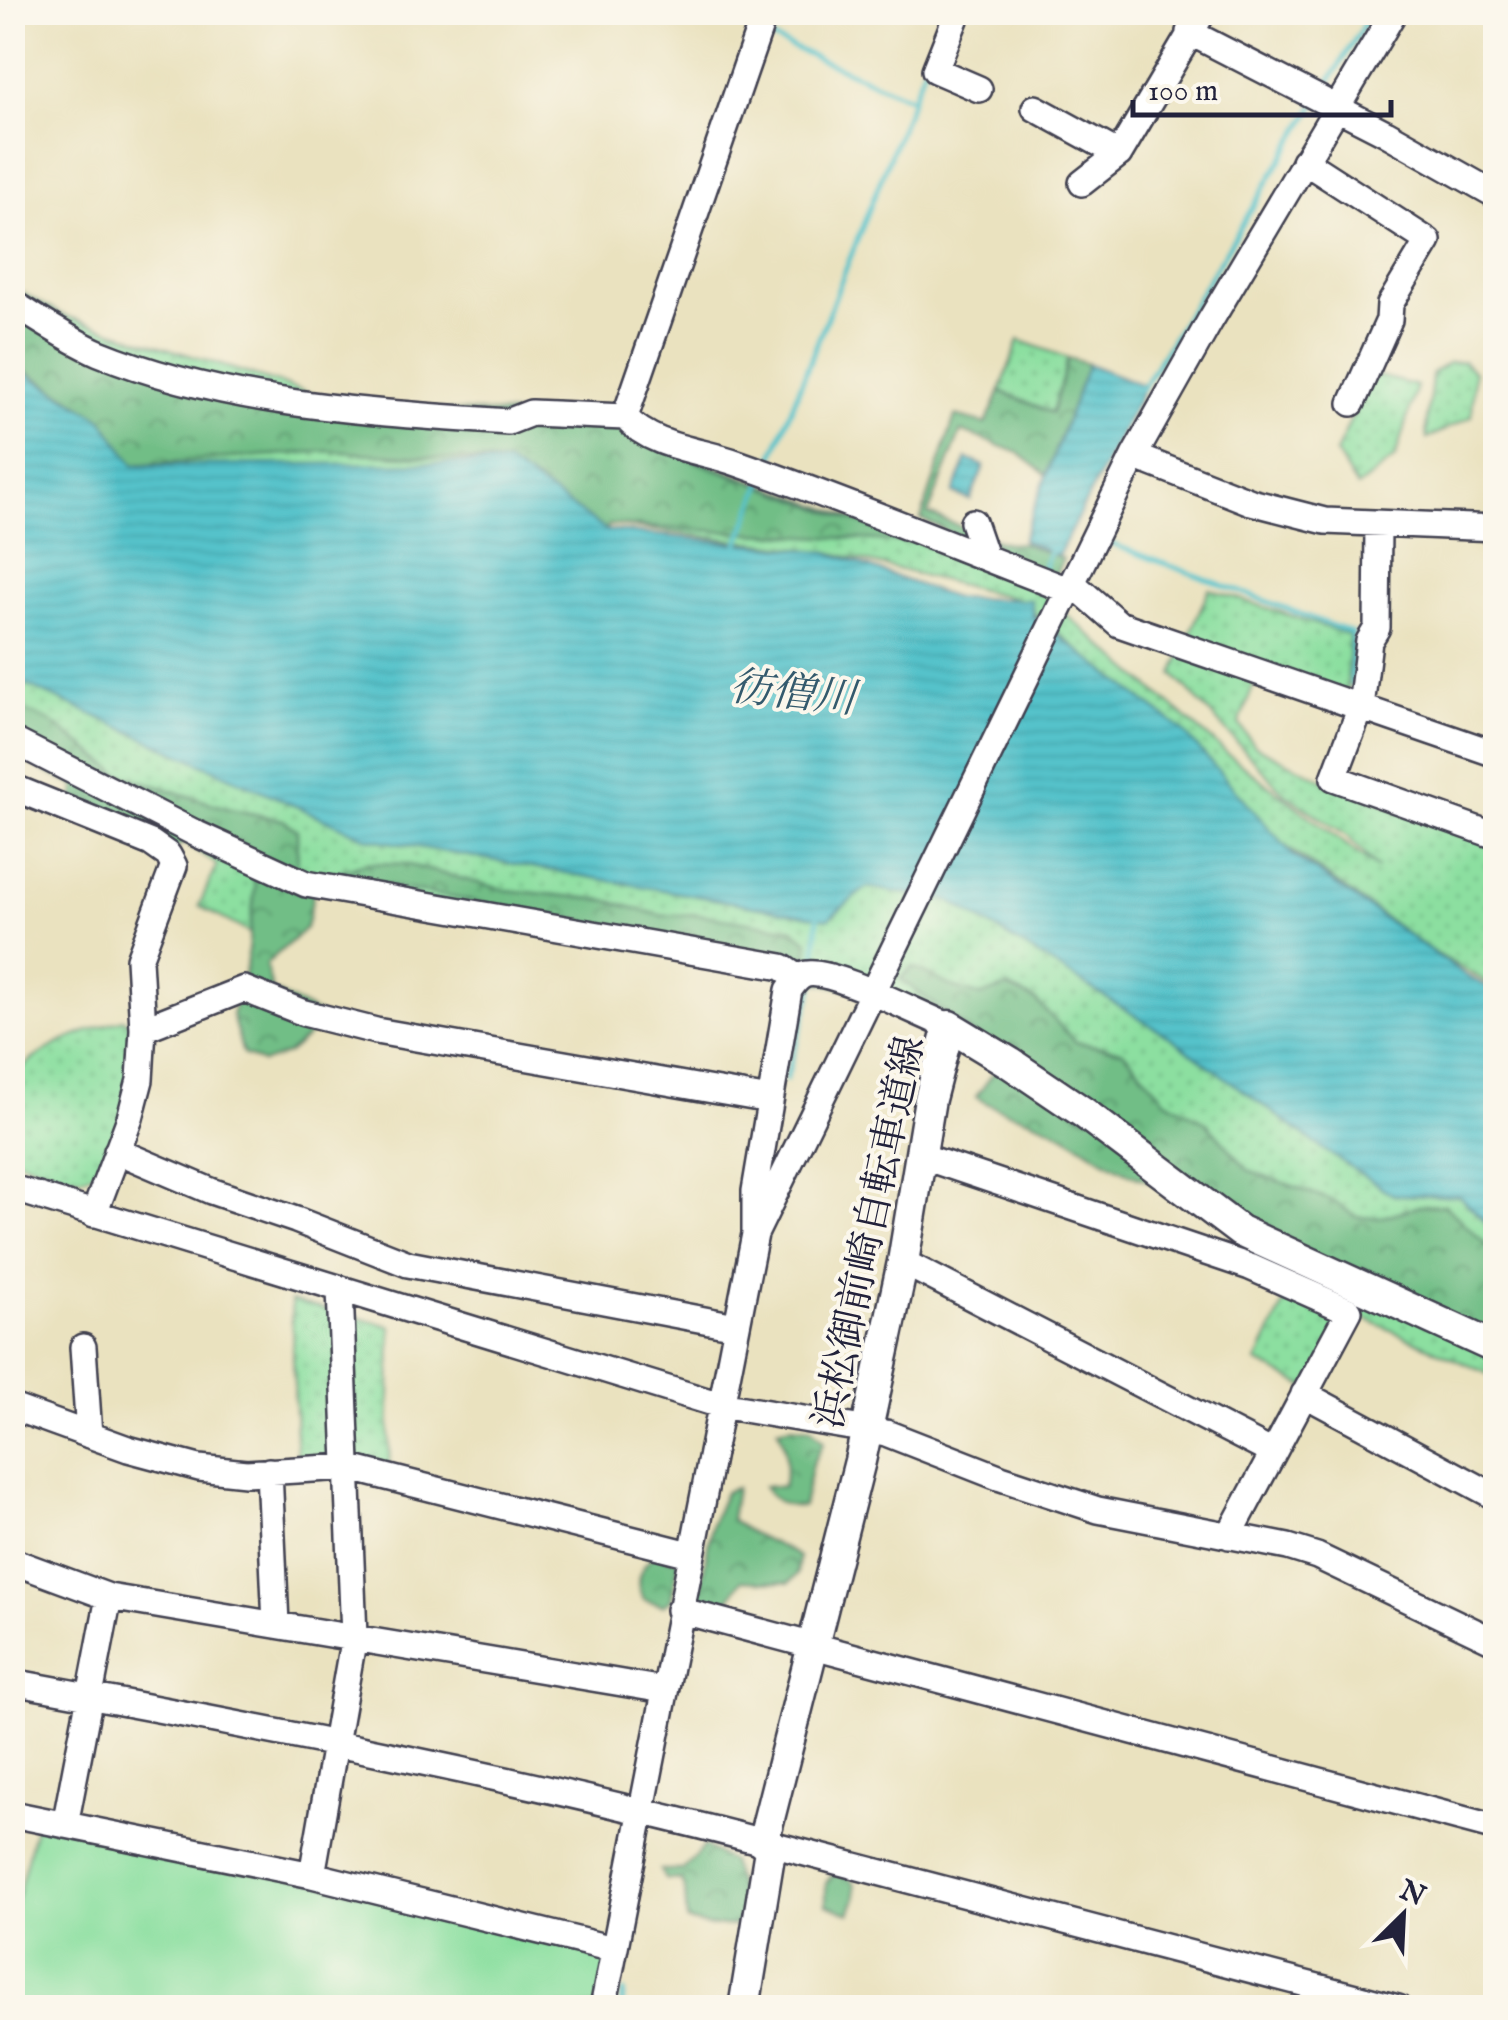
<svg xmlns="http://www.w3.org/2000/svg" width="1508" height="2020" viewBox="0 0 1508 2020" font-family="'IM FELL English','Noto Serif JP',serif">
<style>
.grass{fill:url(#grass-dots);stroke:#57806e;stroke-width:2.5}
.forest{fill:url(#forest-crowns);stroke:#4a7060;stroke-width:2.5}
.park{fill:#8cdfa0;stroke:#57806e;stroke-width:2.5}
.water{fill:url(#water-rules);stroke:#3b7282;stroke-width:2.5}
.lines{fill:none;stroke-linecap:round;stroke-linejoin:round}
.stream{stroke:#54c2ca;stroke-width:5}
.minor-casing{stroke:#403f4f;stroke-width:30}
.major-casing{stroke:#403f4f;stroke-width:35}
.minor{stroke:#fff;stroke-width:25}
.major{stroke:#fff;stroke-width:30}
.labels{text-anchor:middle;stroke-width:8;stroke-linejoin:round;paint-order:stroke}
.street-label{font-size:40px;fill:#22223b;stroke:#fbf7ec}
.water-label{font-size:42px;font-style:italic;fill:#345a6d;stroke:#fbf7ec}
</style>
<defs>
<pattern id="grass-dots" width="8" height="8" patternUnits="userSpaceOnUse" patternTransform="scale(2.5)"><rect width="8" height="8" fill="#8cdfa0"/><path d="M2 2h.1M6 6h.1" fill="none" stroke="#78bf8b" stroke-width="1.8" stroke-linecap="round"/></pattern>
<pattern id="forest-crowns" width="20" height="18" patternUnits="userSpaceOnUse" patternTransform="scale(2.5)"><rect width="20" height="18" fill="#71be86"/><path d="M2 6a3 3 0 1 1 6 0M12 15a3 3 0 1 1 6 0" fill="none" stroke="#5c9a6f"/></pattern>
<pattern id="water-rules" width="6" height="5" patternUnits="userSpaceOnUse" patternTransform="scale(2.5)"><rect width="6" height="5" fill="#54c2ca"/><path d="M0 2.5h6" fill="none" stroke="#49a6ae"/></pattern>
</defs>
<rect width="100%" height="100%" fill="#fbf7ec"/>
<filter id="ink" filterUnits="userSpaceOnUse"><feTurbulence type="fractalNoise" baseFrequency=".01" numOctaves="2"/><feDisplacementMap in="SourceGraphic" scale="20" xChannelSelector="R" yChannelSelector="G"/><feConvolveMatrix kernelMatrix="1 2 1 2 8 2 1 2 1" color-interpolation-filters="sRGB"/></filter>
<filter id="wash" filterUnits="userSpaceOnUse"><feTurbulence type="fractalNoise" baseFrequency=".0048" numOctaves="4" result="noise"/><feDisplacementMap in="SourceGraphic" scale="40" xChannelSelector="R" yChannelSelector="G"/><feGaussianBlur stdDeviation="2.25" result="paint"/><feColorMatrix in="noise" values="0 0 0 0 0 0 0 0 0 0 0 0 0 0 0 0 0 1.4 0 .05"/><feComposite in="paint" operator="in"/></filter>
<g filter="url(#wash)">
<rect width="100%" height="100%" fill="#eae2bf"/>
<path class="grass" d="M13,288L65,316L370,412L628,433L1015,579L1038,590L1224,751L1378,869L1347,836L1285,794L1173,674L1209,589L1349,635L1347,695L1255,681L1239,724L1255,746L1324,780L1495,846V987L1430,950L1285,846L1094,663L1017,599L828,552L133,465L13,377Z
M1019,340L1068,358L1052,413L1000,391Z
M1463,361L1474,372L1472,416L1427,439C1424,418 1432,395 1432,373L1448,363Z
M1371,374L1417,386L1395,458L1357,487L1336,453Z
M12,673L950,901L1462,1188L1495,1222V1377L1349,1311L1308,1388L1257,1362L1292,1286L1253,1256L1240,1231L917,1002L315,886L256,936L199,906L217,865L119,794L13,740Z
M123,1019L143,1029C138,1066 128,1171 80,1177C65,1179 28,1163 13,1158V1077C40,1046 84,1032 123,1019Z
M291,1301L391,1326L389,1478L297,1463Z"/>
<path class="forest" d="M12,303L61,332L245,400L619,420L632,438L911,542L609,525L606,530L507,463L329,451L133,465L101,418L13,363Z
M1068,358L1088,364L1046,475L1019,453L961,431L928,514L970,530L973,544L921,519L955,416L986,424L1000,391L1052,413Z
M988,537L1010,544L1022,543L1063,559L1054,577L1000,552Z
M12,706L50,721L120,774L226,808L283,820L297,830L298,880L315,886L306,928L266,964L272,990L328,1019L287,1054L262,1063L243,1054L232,1015L246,968L255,886L246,857L13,730Z
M12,745L196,834L173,850L72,804L76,786L13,756Z
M366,863L405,864L506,890L605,900L663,916L697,914L793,929L808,941L807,962L328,875Z
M913,967L955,988L981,996L1008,987L1035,1000L1076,1042L1123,1051L1166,1100L1206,1122L1248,1170L1331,1200L1357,1217L1379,1218L1419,1206L1445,1205L1495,1253V1348L1152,1182C1117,1172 1088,1147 1055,1130C1030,1116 1000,1113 976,1097L1000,1064L1087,1118L900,979Z
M791,1426L811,1428L824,1442L812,1464L803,1506C786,1508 772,1501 764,1486L783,1487C788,1465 787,1450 778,1429Z
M736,1488L731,1519C749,1536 777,1542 799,1557L797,1575L789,1583L742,1580L724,1607L696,1615L712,1522L725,1492Z
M655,1555L679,1561L671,1600L663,1605L644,1600C633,1583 639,1567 655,1555Z
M704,1846L731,1862L744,1906L741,1925L708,1926L687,1921L685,1891L681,1880L665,1879L660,1870H683Z
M832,1875H846L855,1884L856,1898L850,1914L826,1905V1883Z"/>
<path class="park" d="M37,1819L613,1949L600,2007L13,2008V1915Z"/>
<path class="water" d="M1088,364L1145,386L1058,556L1022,540Z
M12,365L101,418L134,465L507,463L606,530L828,552L954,598L1031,600L1033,616L1181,729L1294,856L1467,976L1495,991V1231L1459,1196L1393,1195L1323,1149L1170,1037L950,901L867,887L828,919L367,838L13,679Z
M967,459L984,466L970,500L953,493Z"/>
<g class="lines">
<path class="stream" d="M713,12L749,28
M764,35L912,99
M1324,91L1371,12
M1141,390L1315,105
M769,466L925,66
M1101,540L1352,633V684
M738,545L763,481
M1042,572L1051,550
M815,968L818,915
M786,1079L814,984
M621,2008L624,1992"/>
</g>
</g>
<g filter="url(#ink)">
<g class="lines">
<defs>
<path id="minor" d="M958,12L935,70L979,89
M1189,32L1386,133L1496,195
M1035,108L1119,154
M1304,161L1428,241L1390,304L1389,320L1352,403
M1082,183L1119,154L1203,12
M12,303C40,320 69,340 99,353C229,406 371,412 508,422L531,413L625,417C651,447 700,450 737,463C849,502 958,548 1068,590
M625,417L765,12
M1134,456L1251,502L1325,521L1496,528
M973,522L983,551L981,556
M1378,526L1377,628L1369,641L1361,707L1334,778L1496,836
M1072,583L1119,624L1496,754
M12,740L197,834L306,884L782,967L798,978
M12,787L151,843L168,855L174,866L139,959L143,1029L140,1080L130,1118L94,1214
M143,1029L244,989L304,1013L376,1031L770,1100
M117,1151L211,1191L296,1220L408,1264L736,1326
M921,1156L1250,1267L1349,1311L1229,1536
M12,1188L720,1405L886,1433L1001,1478L1098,1510L1288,1547L1317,1556L1496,1642
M755,1234L1134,456L1210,321L1394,12
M903,1262L1273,1453
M83,1347L89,1435
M1304,1394L1496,1497
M12,1407L128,1449L199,1468L246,1473L347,1467L690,1554
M269,1471L276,1624
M12,1561L109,1597L664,1690
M679,1610L1496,1828
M12,1682C264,1728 515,1777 763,1842
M12,1814L312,1875L613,1949
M65,1825L109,1597
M771,1844L1398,2008
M312,1875L354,1636L340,1290
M603,2008L755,1234V1191L789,990C794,983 798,976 807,974C833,969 920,1015 949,1026"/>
<path id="major" d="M744,2008L771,1844L763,1842L860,1461L903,1262L930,1099L949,1026L1010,1063L1084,1113L1240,1231L1496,1348"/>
</defs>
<use href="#minor" class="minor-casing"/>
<use href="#major" class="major-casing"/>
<use href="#minor" class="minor"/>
<use href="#major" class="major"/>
</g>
</g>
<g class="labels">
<g class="street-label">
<text transform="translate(868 1232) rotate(-78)" y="14">浜松御前崎自転車道線</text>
</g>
<g class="water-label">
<text transform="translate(793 691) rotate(6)" y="15">彷僧川</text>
</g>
</g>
<rect width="1508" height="2020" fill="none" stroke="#fbf7ec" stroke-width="50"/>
<g transform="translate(1403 1915) rotate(24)" stroke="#fbf7ec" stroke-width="8" paint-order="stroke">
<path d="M0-8L18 38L0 25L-18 38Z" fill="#22223b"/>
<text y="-15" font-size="28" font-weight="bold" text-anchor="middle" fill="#22223b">N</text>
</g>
<path d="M1133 100v15h258v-15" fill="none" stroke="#22223b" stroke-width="5"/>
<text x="1148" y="100" font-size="30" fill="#22223b" stroke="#fbf7ec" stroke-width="8" paint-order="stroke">100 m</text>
</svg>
